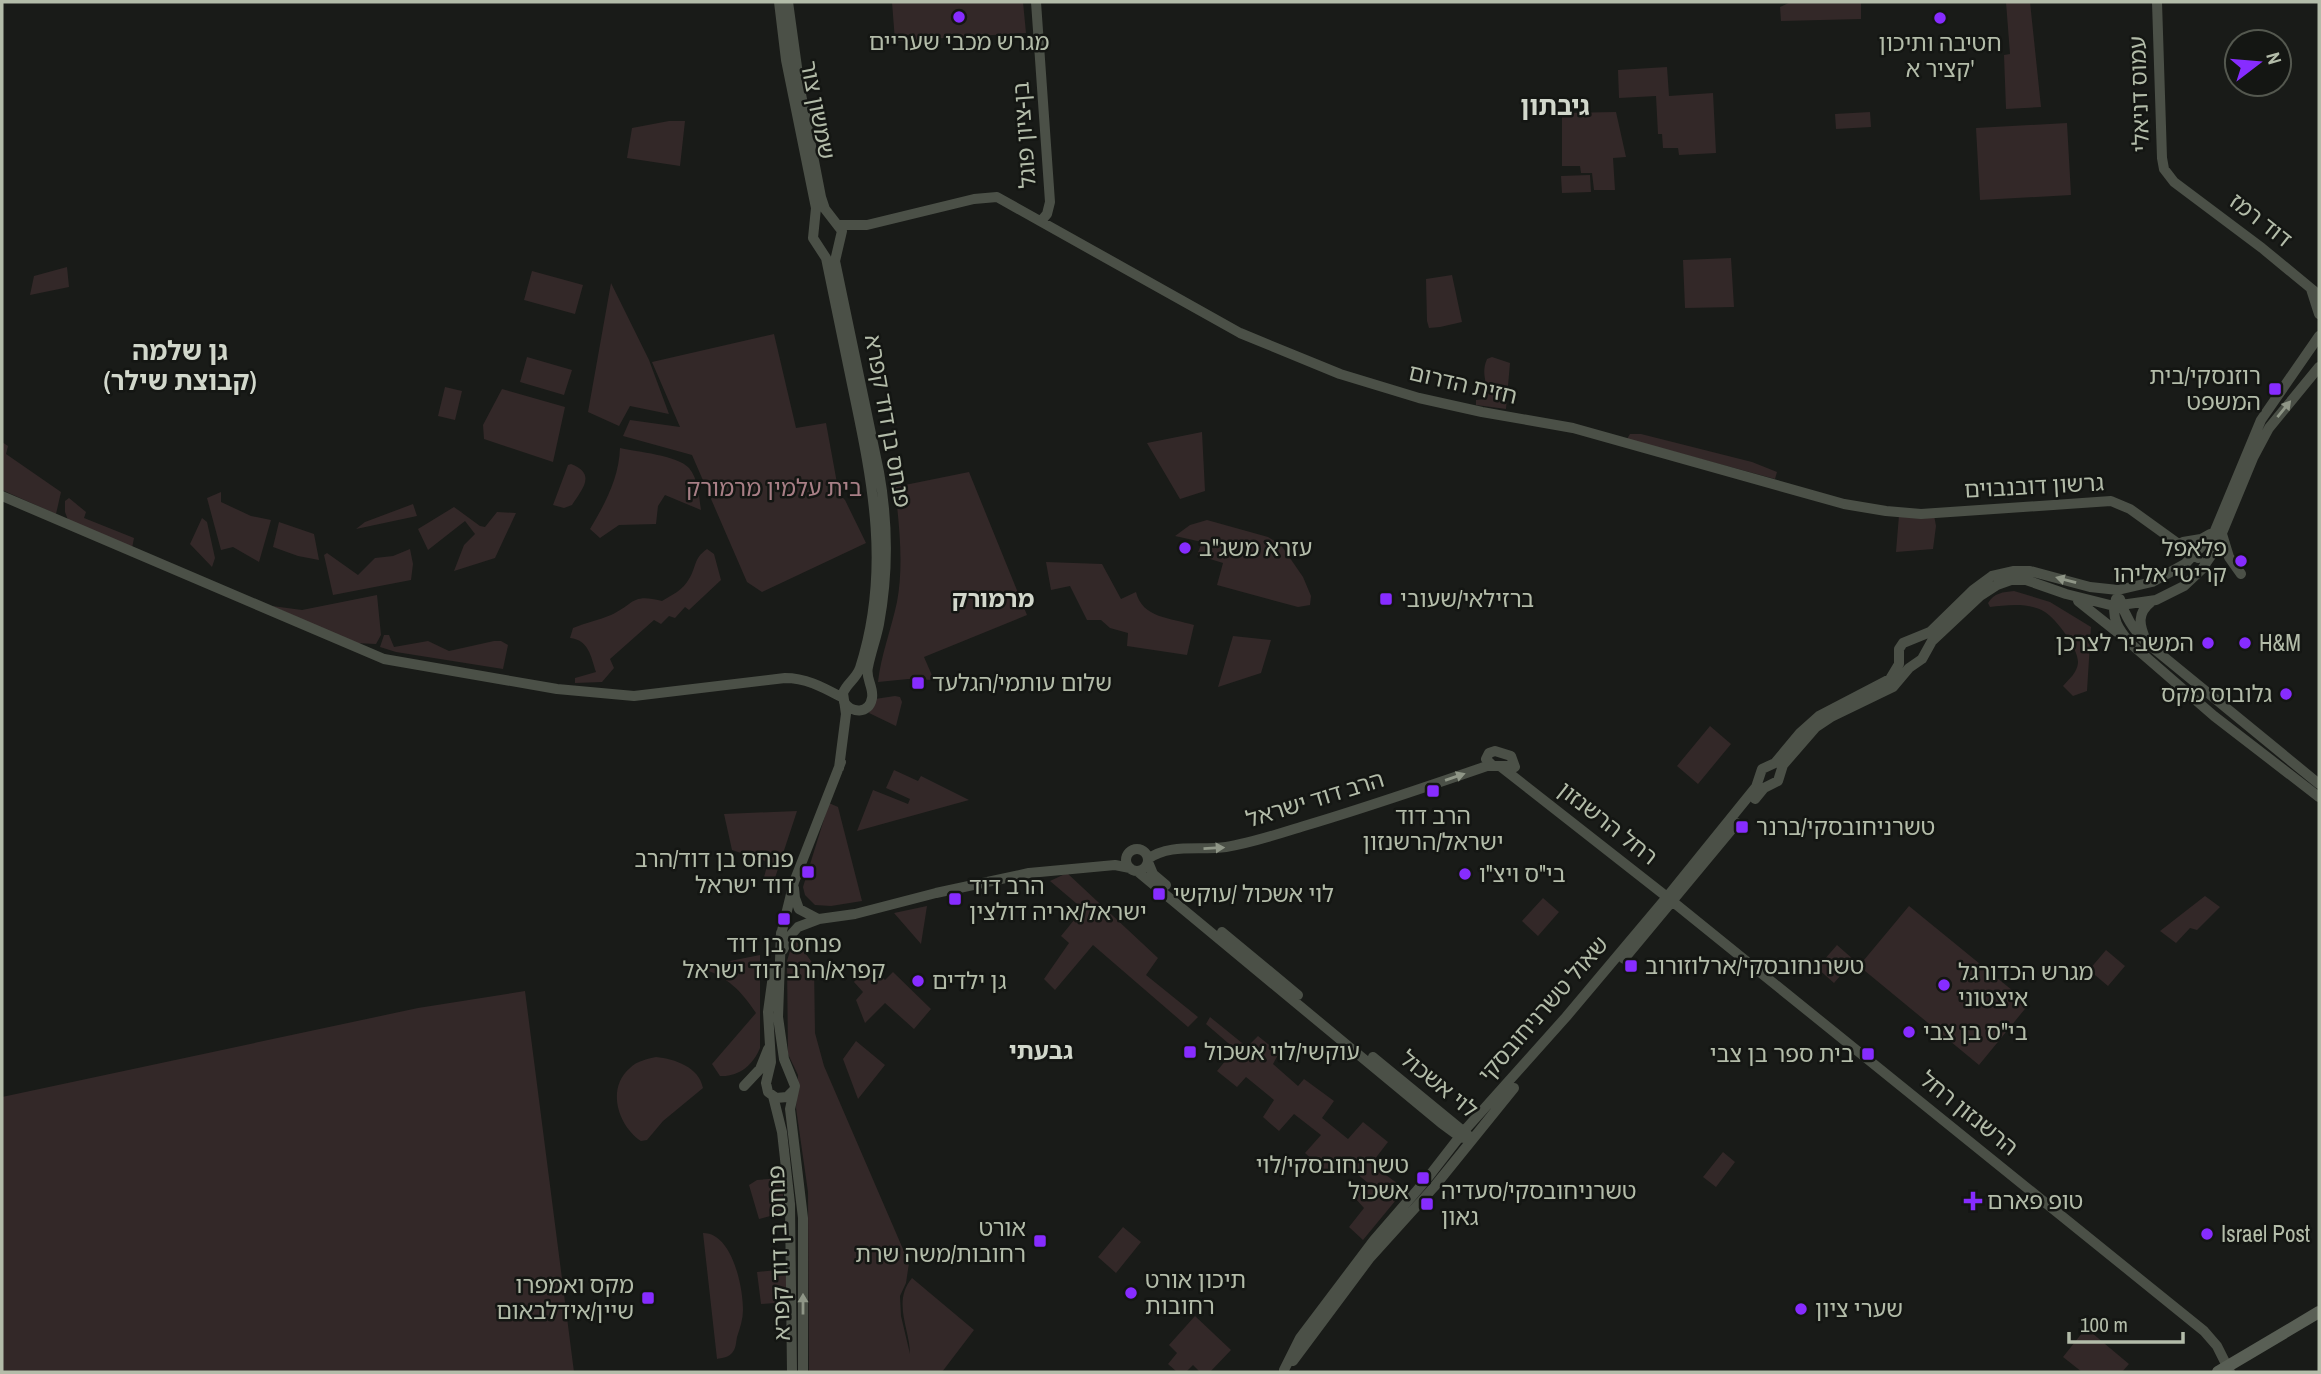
<svg xmlns="http://www.w3.org/2000/svg" width="2321" height="1374" viewBox="0 0 2321 1374" font-family="'Archivo Narrow','Noto Sans Hebrew',sans-serif">
<style>
.green{fill:#332828}
.lines{fill:none;stroke-linecap:round;stroke-linejoin:round}
.secondary{stroke:#4b5047;stroke-width:10}
.primary{stroke:#595f55;stroke-width:12}
.oneway{fill:#8f9687}
.poi-dot{fill:#872cff;stroke:#141613;stroke-width:2.5}
.labels{text-anchor:middle;stroke-width:5;stroke-linejoin:round;paint-order:stroke}
.poi-label{font-size:23px;fill:#b3bca9;stroke:#141613;text-anchor:start}
.street-label{font-size:23px;fill:#b3bca9;stroke:#141613}
.park-label{font-size:23px;fill:#a87f86;stroke:#141613}
.neighbourhood-label{font-size:24px;font-weight:bold;fill:#d1d7cb;stroke:#141613}
.quarter-label{font-size:26px;font-weight:bold;fill:#d1d7cb;stroke:#141613}
</style>
<rect width="100%" height="100%" fill="#191b18"/>
<path class="green" d="M892,2H1023L1026,33L895,41Z
M1791,2H1861V19L1781,21L1780,7Z
M2006,2H2030L2041,107L2006,109L2004,55L2010,54Z
M1667,67L1669,96L1713,93L1716,153L1679,155L1678,148H1663L1662,134H1658L1656,96L1619,98L1618,70Z
M1616,112L1626,157L1613,158L1615,190H1594L1592,173H1581L1580,166H1562V113Z
M1870,112L1871,127L1836,129L1835,114Z
M669,121H685L680,166L627,158L632,128Z
M2067,123L2071,195L1980,200L1976,128Z
M1590,175L1591,192L1562,193L1561,176Z
M1731,258L1734,307L1685,308L1683,260Z
M67,267L69,287L30,295L34,276Z
M532,271L583,285L575,314L524,300Z
M1452,275L1462,322L1440,327L1429,328L1427,321L1426,279Z
M611,283L649,360L669,414L630,406L619,426L588,412Z
M774,334L796,428L826,423L839,494L845,500L866,543L762,592L747,582L692,455L623,436L630,420L680,427L652,362Z
M527,357L572,370L564,395L520,382Z
M1492,357L1510,363L1506,409L1476,405V400L1486,399C1489,382 1480,376 1487,359Z
M445,387L462,391L455,420L438,416Z
M502,389L565,407L553,462L484,439L483,425Z
M1202,432L1205,491L1180,499L1147,443Z
M1630,434H1641L1752,462L1777,472L1775,479L1627,439Z
M2,442L8,446L6,454L61,492L56,514L2,490Z
M620,448C637,452 677,455 689,468C698,478 699,497 701,510L665,495L658,506L656,524L619,525L600,538L590,529C605,504 619,478 620,448Z
M571,464C597,474 582,489 572,505L564,508L553,505L568,465Z
M969,472L1027,615L924,657L934,680L908,679L878,682C881,655 891,630 897,602C904,565 899,524 895,487Z
M221,492V502L251,516L271,520L259,562L233,547L221,550L207,498Z
M69,498L86,512L84,518L134,538L132,548L68,520L65,512V501Z
M413,504L417,516L356,529L365,522Z
M454,507L480,526L485,527L497,512L516,513L495,558L454,571L464,545L475,534L465,521L428,550L418,529Z
M1899,515H1934L1936,526L1933,549L1896,552Z
M202,518L207,522L215,558L212,567L190,544Z
M1207,520L1268,537L1281,545L1303,577L1311,596L1310,605L1298,607L1217,585L1223,563L1197,555L1202,542L1175,536L1190,525Z
M279,522L314,534L319,560L298,556L273,547Z
M410,549L413,564L411,580L333,595L324,555L327,553L358,575L375,558L393,556Z
M707,549L714,554L721,580L689,610L685,607L675,618L669,616L661,624L654,620L610,659L614,668L602,682L575,683V678L596,672C591,657 589,640 570,638L573,628C585,623 599,620 611,615C635,604 631,593 662,601C672,595 683,590 689,579C697,566 693,559 707,549Z
M1046,562L1102,564L1121,599L1136,592C1142,618 1171,618 1194,625L1187,655L1127,646L1128,633L1110,628L1101,620H1087L1070,586L1051,590Z
M2014,591L2050,602L2091,627L2087,691L2073,696L2063,686C2069,679 2077,673 2078,663C2079,649 2057,620 2045,612C2029,602 2007,605 1990,607L1988,603C1994,593 2003,592 2014,591Z
M377,595L381,635L376,644L355,643L272,606L302,610Z
M384,635H389L394,647L428,641L449,651L494,641H501L508,645L503,669L396,652L380,647Z
M1233,636L1271,640L1261,673L1218,687Z
M895,696L900,697L902,702L896,726L869,713L875,699Z
M1710,726L1731,744L1698,784L1677,766Z
M894,770L918,781L921,776L969,800L857,831L873,790L908,804L910,799L886,788Z
M829,803L838,807L862,901L831,906L815,905L805,895L803,887Z
M797,811L773,884L763,881L768,862L732,850L724,814Z
M1067,873L1158,958L1146,975L1198,1017L1188,1027L1093,945L1055,990L1044,979L1069,943L1061,936L1083,909L1050,881Z
M2205,896L2220,907L2197,930L2190,928L2176,943L2160,931Z
M1543,898L1559,912L1538,936L1522,921Z
M927,906L921,944L894,913Z
M1909,906L2029,1004L1979,1065L1859,966Z
M794,938L814,965L815,1033L824,1066L909,1263L906,1283L900,1296L901,1316L910,1354C910,1329 892,1302 912,1278L974,1330L942,1372H809L808,1192L796,1108L798,1075L788,1054L787,961Z
M1837,945L1854,960L1834,983L1817,968Z
M2106,950L2125,966L2108,986L2089,970Z
M760,955V1048C753,1065 739,1077 720,1076L712,1064L756,1013C739,988 729,979 700,967Z
M868,963L885,980L893,972L931,1009L914,1029L885,1003L865,1023L856,1000L863,992L854,982Z
M525,991L574,1372H2V1097L418,1008Z
M1210,1017L1247,1047L1258,1036L1279,1053L1273,1064L1298,1086L1304,1079L1334,1101L1322,1118L1348,1139L1363,1122L1388,1142L1371,1164L1405,1189L1363,1240L1349,1227L1364,1208L1355,1198L1368,1183L1339,1159L1327,1173L1305,1153L1321,1135L1294,1114L1279,1131L1263,1117L1274,1100L1246,1077L1237,1087L1217,1071L1235,1049L1206,1024Z
M856,1041L885,1065L858,1099L843,1059Z
M656,1057C675,1059 699,1067 703,1088L663,1121L647,1140L641,1141C618,1126 606,1088 630,1068C637,1061 647,1059 656,1057Z
M1723,1152L1735,1162L1716,1187L1703,1177Z
M781,1178L785,1212L759,1219L749,1185L757,1180Z
M1123,1227L1141,1242L1116,1273L1098,1257Z
M703,1233C732,1233 743,1286 743,1310C743,1319 740,1328 737,1337C736,1342 736,1349 732,1353C729,1357 722,1358 717,1359Z
M789,1269L788,1302L761,1304L757,1272Z
M1195,1316L1231,1350L1210,1372H1200L1193,1365L1186,1372H1177L1168,1364L1177,1353L1169,1345Z
M2086,1328L2129,1364L2122,1372H2082L2063,1357Z"/>
<g class="lines">
<path class="secondary" d="M779,2L786,60L816,208L813,238L826,258C835,302 844,345 853,389C873,484 891,571 860,668C856,679 847,683 843,693L846,714L839,768
M788,2L800,89L821,197L825,209L842,231L835,261L879,472C888,522 888,575 879,624C876,639 871,652 868,667C865,678 874,687 872,698C869,715 851,713 844,702
M1036,2L1050,202L1047,214L1041,221
M2157,2L2162,158L2164,169L2174,182L2262,248L2319,295
M839,225H867L974,199L997,197L1240,333L1340,374L1419,398L1482,412L1573,428L1844,504L1886,511L1921,514L2111,501L2130,509L2198,558
M2311,289L2319,314
M2,496L384,659L557,689L634,696L785,678C807,678 824,688 843,698
M2222,534L2229,557L2241,574
M2183,542L2201,539L2210,534
M2116,599C2110,618 2119,630 2131,644L2214,716L2319,797
M2120,599C2125,617 2133,630 2147,643L2319,784
M2078,601L2117,632
M2146,640C2139,625 2137,613 2151,602
M1492,765L1486,759L1489,753L1495,751L1511,756L1515,767
M1500,766L1667,897L2204,1331L2217,1346L2230,1372
M1755,799L1764,788L1778,781L1783,765L1816,727L1831,717L1893,687L1909,668L1922,659L1932,641L1980,596L1997,585L2011,580H2026L2066,594L2114,606L2156,600L2184,586L2202,569L2215,550L2253,458L2269,428L2319,367
M1126 860a11 11 0 1 1 22 0a11 11 0 1 1-22 0Z
M1148,859C1170,843 1200,851 1226,847C1252,843 1278,834 1304,826C1365,808 1426,787 1487,766H1509L1513,763
M1148,862L1153,874L1166,885
M1137,871L1441,1123L1460,1137L1467,1138
M794,888L795,898L799,909L818,919
M1222,932L1298,995
M781,933L778,1017L784,1059L795,1086L790,1109L803,1218V1372
M780,939L794,882L841,762
M783,950L789,937L798,927L819,919L855,914L936,893L1029,873L1115,865L1130,868
M1624,959L1737,823
M774,968L768,1012L771,1062L766,1083L768,1092L776,1098L787,1097L793,1091
M1373,1057L1468,1135
M744,1086L760,1069L768,1049
M773,1096L782,1132L790,1204L792,1372
M1293,1361L1369,1259L1434,1187L1514,1088
M1284,1370L1300,1338L1374,1240L1426,1180L1464,1131L1566,1017L1667,897L1756,787L1762,769L1775,763L1800,733L1819,716L1890,679L1899,664V649L1903,643L1930,632L1973,590L1992,576L2014,571H2030L2090,587L2118,590L2152,582L2185,564L2214,533L2261,420L2319,336"/>
<path class="primary" d="M2218,1372L2319,1312"/>
</g>
<defs><path id="oneway-solid" d="M-6-.8H1V-3.2L6.5 0L1 3.2V.8H-6Z" transform="scale(1.75)"/></defs>
<g class="oneway">
<use href="#oneway-solid" transform="translate(2284 409) rotate(-51)"/>
<use href="#oneway-solid" transform="translate(2066 580) rotate(-165)"/>
<use href="#oneway-solid" transform="translate(1455 777) rotate(-19)"/>
<use href="#oneway-solid" transform="translate(1214 848) rotate(-3)"/>
<use href="#oneway-solid" transform="translate(803 1304) rotate(-90)"/>
</g>
<g class="poi-dot">
<circle cx="959" cy="17" r="7"/>
<circle cx="1940" cy="18" r="7"/>
<rect x="2268" y="382" width="14" height="14" rx="3.5"/>
<circle cx="1185" cy="548" r="7"/>
<circle cx="2241" cy="561" r="7"/>
<rect x="1379" y="592" width="14" height="14" rx="3.5"/>
<circle cx="2208" cy="643" r="7"/>
<circle cx="2245" cy="643" r="7"/>
<rect x="911" y="676" width="14" height="14" rx="3.5"/>
<circle cx="2286" cy="694" r="7"/>
<rect x="1426" y="784" width="14" height="14" rx="3.5"/>
<rect x="1735" y="820" width="14" height="14" rx="3.5"/>
<rect x="801" y="865" width="14" height="14" rx="3.5"/>
<circle cx="1465" cy="874" r="7"/>
<rect x="1152" y="887" width="14" height="14" rx="3.5"/>
<rect x="948" y="892" width="14" height="14" rx="3.5"/>
<rect x="777" y="912" width="14" height="14" rx="3.5"/>
<rect x="1624" y="959" width="14" height="14" rx="3.5"/>
<circle cx="918" cy="981" r="7"/>
<circle cx="1944" cy="985" r="7"/>
<circle cx="1909" cy="1032" r="7"/>
<rect x="1183" y="1045" width="14" height="14" rx="3.5"/>
<rect x="1861" y="1047" width="14" height="14" rx="3.5"/>
<rect x="1416" y="1171" width="14" height="14" rx="3.5"/>
<path d="M1969.5 1190.5h7v7h7v7h-7v7h-7v-7h-7v-7h7z"/>
<rect x="1420" y="1197" width="14" height="14" rx="3.5"/>
<circle cx="2207" cy="1234" r="7"/>
<rect x="1033" y="1234" width="14" height="14" rx="3.5"/>
<circle cx="1131" cy="1293" r="7"/>
<rect x="641" y="1291" width="14" height="14" rx="3.5"/>
<circle cx="1801" cy="1309" r="7"/>
</g>
<g class="labels">
<g class="poi-label">
<text x="959" y="50" text-anchor="middle">מגרש מכבי שעריים</text>
<text x="1940" y="51" text-anchor="middle">חטיבה ותיכון<tspan x="1940" dy="26">קציר א'</tspan></text>
<text x="2261" y="384" text-anchor="end">רוזנסקי/בית<tspan x="2261" dy="26">המשפט</tspan></text>
<text x="1199" y="556">עזרא משג"ב</text>
<text x="2227" y="556" text-anchor="end">פלאפל<tspan x="2227" dy="26">קריטי אליהו</tspan></text>
<text x="1400" y="607">ברזילאי/שעובי</text>
<text x="2194" y="651" text-anchor="end">המשביר לצרכן</text>
<text x="2259" y="651">H&amp;M</text>
<text x="932" y="691">שלום עותמי/הגלעד</text>
<text x="2272" y="702" text-anchor="end">גלובוס מקס</text>
<text x="1433" y="824" text-anchor="middle">הרב דוד<tspan x="1433" dy="26">ישראל/הרשנזון</tspan></text>
<text x="1756" y="835">טשרניחובסקי/ברנר</text>
<text x="794" y="867" text-anchor="end">פנחס בן דוד/הרב<tspan x="794" dy="26">דוד ישראל</tspan></text>
<text x="1479" y="882">בי"ס ויצ"ו</text>
<text x="969" y="894">הרב דוד<tspan x="969" dy="26">ישראל/אריה דולצין</tspan></text>
<text x="1173" y="902">לוי אשכול /עוקשי</text>
<text x="784" y="952" text-anchor="middle">פנחס בן דוד<tspan x="784" dy="26">קפרא/הרב דוד ישראל</tspan></text>
<text x="1645" y="974">טשרנחובסקי/ארלוזורוב</text>
<text x="1958" y="980">מגרש הכדורגל<tspan x="1958" dy="26">איצטוני</tspan></text>
<text x="932" y="989">גן ילדים</text>
<text x="1923" y="1040">בי"ס בן צבי</text>
<text x="1204" y="1060">עוקשי/לוי אשכול</text>
<text x="1854" y="1062" text-anchor="end">בית ספר בן צבי</text>
<text x="1409" y="1173" text-anchor="end">טשרנחובסקי/לוי<tspan x="1409" dy="26">אשכול</tspan></text>
<text x="1441" y="1199">טשרניחובסקי/סעדיה<tspan x="1441" dy="26">גאון</tspan></text>
<text x="1987" y="1209">טופ פארם</text>
<text x="1026" y="1236" text-anchor="end">אורט<tspan x="1026" dy="26">רחובות/משה שרת</tspan></text>
<text x="2221" y="1242">Israel Post</text>
<text x="1145" y="1288">תיכון אורט<tspan x="1145" dy="26">רחובות</tspan></text>
<text x="634" y="1293" text-anchor="end">מקס ואמפרו<tspan x="634" dy="26">שיין/אידלבאום</tspan></text>
<text x="1815" y="1317">שערי ציון</text>
</g>
<g class="street-label">
<text transform="translate(2139 94) rotate(-92)" y="8">עמוס דניאלי</text>
<text transform="translate(818 110) rotate(79)" y="8">שמשון צור</text>
<text transform="translate(1024 135) rotate(-94)" y="8">בן-ציון פוגל</text>
<text transform="translate(2261 220) rotate(38)" y="8">דוד רמז</text>
<text transform="translate(1463 384) rotate(13)" y="8">חזית הדרום</text>
<text transform="translate(888 421) rotate(80)" y="8">פנחס בן דוד קפרא</text>
<text transform="translate(2034 486) rotate(-3)" y="8">גרשון דובנבוים</text>
<text transform="translate(1315 799) rotate(-17)" y="8">הרב דוד ישראל</text>
<text transform="translate(1608 823) rotate(38)" y="8">רחל הרשנזון</text>
<text transform="translate(1543 1009) rotate(-49)" y="8">שאול טשרניחובסקי</text>
<text transform="translate(1439 1084) rotate(39)" y="8">לוי אשכול</text>
<text transform="translate(1969 1113) rotate(39)" y="8">הרשנזון רחל</text>
<text transform="translate(779 1253) rotate(-92)" y="8">פנחס בן דוד קפרא</text>
</g>
<g class="park-label">
<text x="774" y="496">בית עלמין מרמורק</text>
</g>
<g class="neighbourhood-label">
<text x="993" y="607">מרמורק</text>
<text x="1041" y="1059">גבעתי</text>
</g>
<g class="quarter-label">
<text x="1555" y="115">גיבתון</text>
<text x="180" y="360">גן שלמה<tspan x="180" dy="30">(קבוצת שילר)</tspan></text>
</g>
</g>
<rect width="2321" height="1374" fill="none" stroke="#b3bca9" stroke-width="7"/>
<g transform="translate(2258 63) rotate(74)"><circle r="33" fill="#141613" stroke="#54584f" stroke-width="2"/>
<path d="M0-5L12 26L0 18L-12 26Z" fill="#872cff"/>
<text y="-10" font-size="19" font-weight="bold" text-anchor="middle" fill="#b3bca9">N</text>
</g>
<path d="M2069 1332v10h114v-10" fill="none" stroke="#b3bca9" stroke-width="3.5"/>
<text x="2080" y="1332" font-size="21" fill="#b3bca9" stroke="#141613" stroke-width="5" paint-order="stroke">100 m</text>
</svg>
